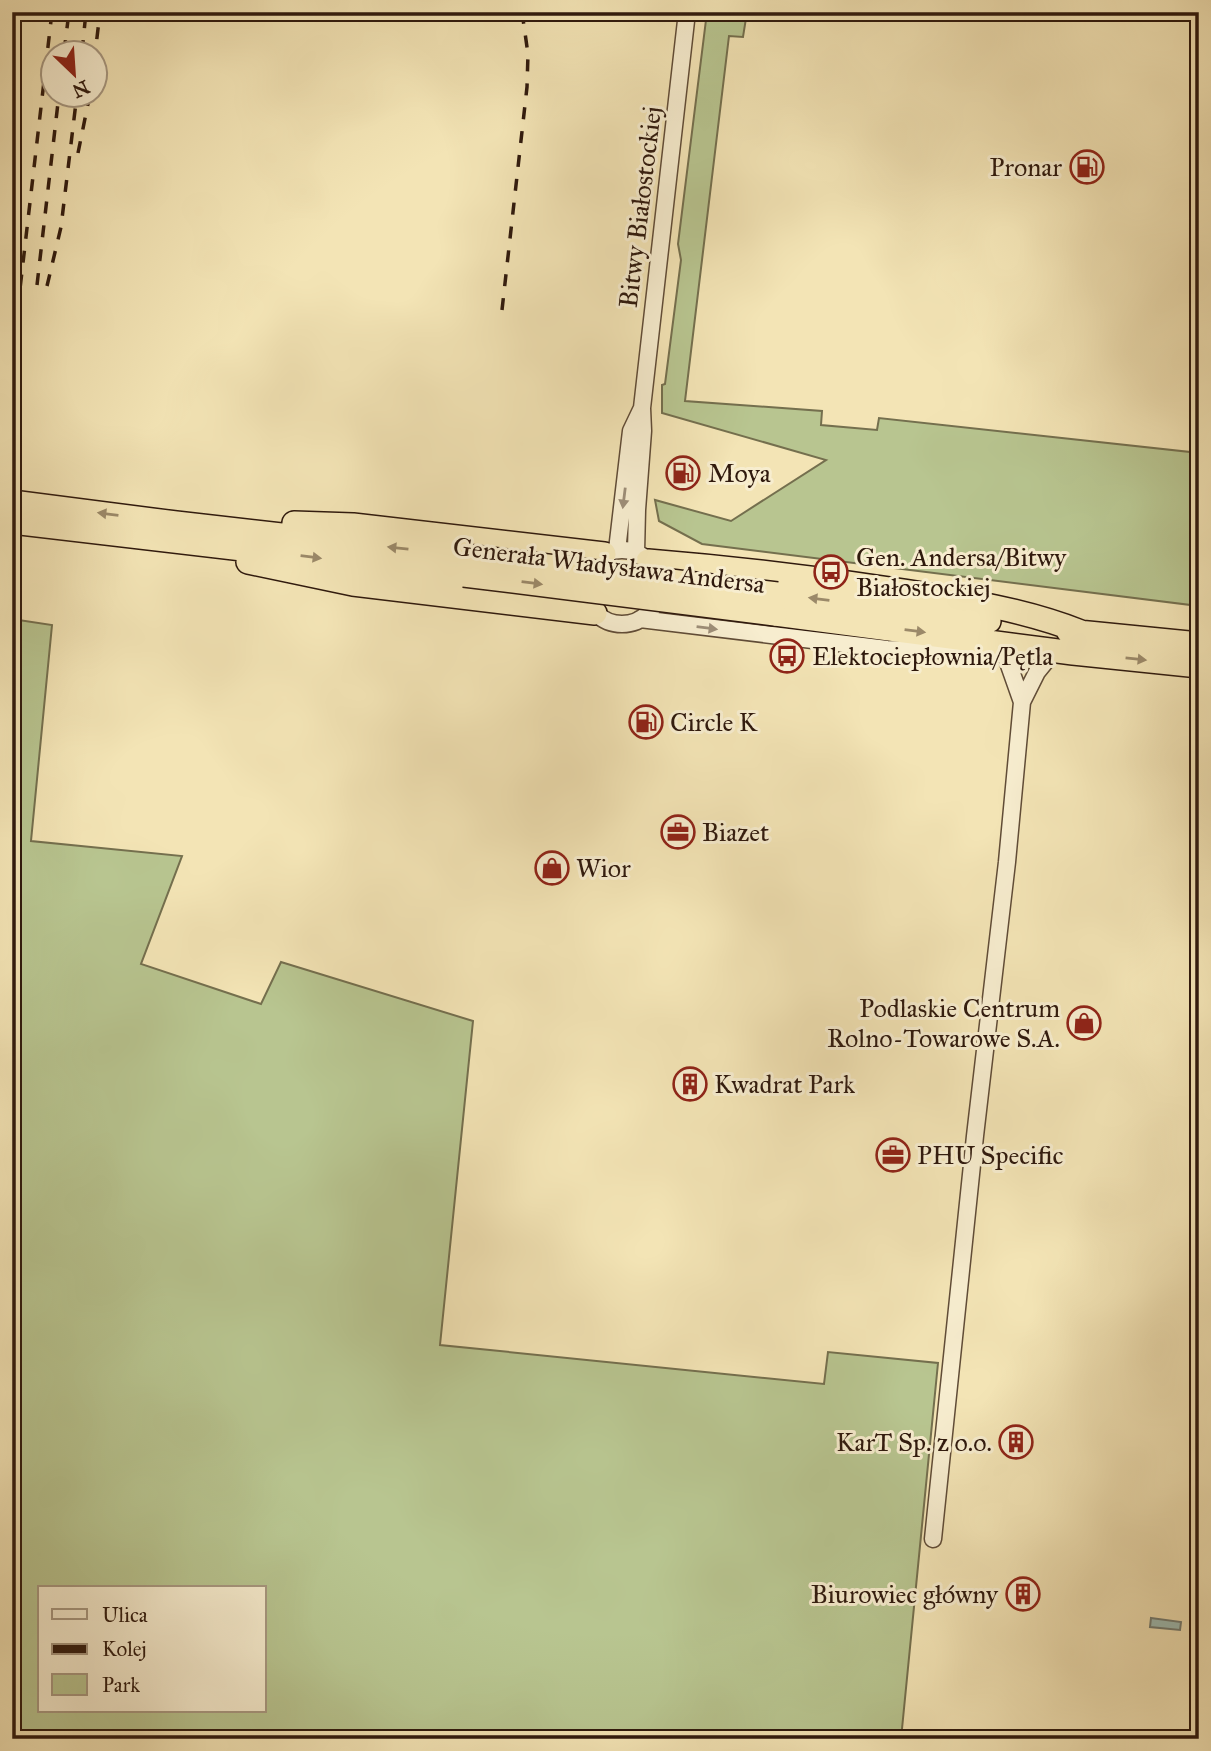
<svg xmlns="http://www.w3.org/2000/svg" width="1211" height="1751" viewBox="0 0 1211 1751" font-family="'IM FELL Great Primer',serif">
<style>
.green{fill:#b8c590;stroke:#746f4e;stroke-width:2;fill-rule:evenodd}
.water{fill:#9dbdb5;stroke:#717b72;stroke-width:2}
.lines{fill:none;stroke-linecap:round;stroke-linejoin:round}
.minor-casing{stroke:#604c37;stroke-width:19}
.highway-casing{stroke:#2f190d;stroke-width:26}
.minor{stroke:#f7edcf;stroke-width:16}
.highway{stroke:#f3e4b5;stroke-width:23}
.rail{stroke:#2f190d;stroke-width:3.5;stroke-dasharray:12 12;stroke-linecap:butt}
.highway-bridge-casing{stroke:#2f190d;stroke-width:26;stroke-linecap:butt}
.highway-bridge{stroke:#f3e4b5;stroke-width:23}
.oneway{fill:#9d8e78}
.oneway2{fill:#9b8969}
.labels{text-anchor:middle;stroke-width:6;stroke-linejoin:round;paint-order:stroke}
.poi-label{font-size:26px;fill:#2f190d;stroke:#f7edcf;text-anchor:start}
.street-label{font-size:26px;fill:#2f190d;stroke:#f7edcf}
</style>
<rect width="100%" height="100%" fill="#f3e4b5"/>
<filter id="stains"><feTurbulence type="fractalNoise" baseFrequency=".00286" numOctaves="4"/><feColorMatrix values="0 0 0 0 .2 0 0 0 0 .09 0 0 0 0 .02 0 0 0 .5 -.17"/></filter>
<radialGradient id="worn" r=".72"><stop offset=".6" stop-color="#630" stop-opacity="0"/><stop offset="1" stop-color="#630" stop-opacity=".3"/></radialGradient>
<path class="green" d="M707,12H747L743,37L729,36L685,401L822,411L821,425L877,430L879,418L1199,453V606L702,544L659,521L655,500L731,521L826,460L662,413V385L665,384L681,260L678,244Z
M12,619L52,625L31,841L182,856L141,964L261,1004L281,962L473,1021L440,1345L824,1384L828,1352L938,1363L901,1739H12ZM40,1588H264V1711H40Z"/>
<path class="water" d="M1151,1618L1181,1622L1180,1630L1150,1627Z"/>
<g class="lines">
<defs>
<path id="minor" d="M585 587a37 37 0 1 1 74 0a37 37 0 1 1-74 0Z
M617,550L631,431L641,410
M636,552L637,510L643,431L642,408L687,12
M640,619L887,649L1004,651L1022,702
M933,1539L975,1136L1007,862L1022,702L1037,672L1050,656"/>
<path id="highway" d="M12,502L176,523L466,556
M12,522L464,575
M294,523L353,525L604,554
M648,561C733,568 819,578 904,591C963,600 1026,610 1081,632
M248,562L353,584L595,613
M777,594L989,621
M775,614L1073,653L1199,666
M1068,631L1199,644"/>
</defs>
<use href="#minor" class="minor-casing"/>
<use href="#highway" class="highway-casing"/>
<use href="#minor" class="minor"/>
<use href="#highway" class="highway"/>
<path class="rail" d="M64,52L69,12
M82,52L86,12
M94,63L100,12
M78,153L90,94
M37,285L59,94
M47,286L61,227L77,94
M502,310L527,87L528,54L522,12
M12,358L52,12"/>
<defs>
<path id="highway-bridge" d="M466,556L777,594
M464,575L775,614"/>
</defs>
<use href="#highway-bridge" class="highway-bridge-casing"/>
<use href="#highway-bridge" class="highway-bridge"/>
</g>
<defs><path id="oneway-solid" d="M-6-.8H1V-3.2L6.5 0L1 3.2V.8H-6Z" transform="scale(1.75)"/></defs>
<g class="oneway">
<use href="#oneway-solid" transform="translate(624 498) rotate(97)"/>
<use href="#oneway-solid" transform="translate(707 628) rotate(7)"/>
</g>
<g class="oneway2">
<use href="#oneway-solid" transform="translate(108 514) rotate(-173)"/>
<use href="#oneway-solid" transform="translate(398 548) rotate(-174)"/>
<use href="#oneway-solid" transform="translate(311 557) rotate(7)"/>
<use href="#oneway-solid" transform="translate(532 583) rotate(7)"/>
<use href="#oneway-solid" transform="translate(819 599) rotate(-173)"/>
<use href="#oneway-solid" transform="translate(915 631) rotate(7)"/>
<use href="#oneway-solid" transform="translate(1136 659) rotate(6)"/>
</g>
<defs>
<symbol id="fuel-ring" viewBox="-11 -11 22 22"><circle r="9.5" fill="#f7edcf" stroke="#8f2418" stroke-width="1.5"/><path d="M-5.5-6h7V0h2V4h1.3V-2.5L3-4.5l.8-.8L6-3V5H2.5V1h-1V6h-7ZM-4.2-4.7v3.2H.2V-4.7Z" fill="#8f2418"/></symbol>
<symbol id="bus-ring" viewBox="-11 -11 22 22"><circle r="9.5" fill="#f7edcf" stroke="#8f2418" stroke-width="1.5"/><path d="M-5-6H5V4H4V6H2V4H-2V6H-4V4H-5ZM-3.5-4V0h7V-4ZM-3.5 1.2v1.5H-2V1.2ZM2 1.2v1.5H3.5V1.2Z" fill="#8f2418"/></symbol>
<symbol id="office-ring" viewBox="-11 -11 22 22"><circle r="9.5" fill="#f7edcf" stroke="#8f2418" stroke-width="1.5"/><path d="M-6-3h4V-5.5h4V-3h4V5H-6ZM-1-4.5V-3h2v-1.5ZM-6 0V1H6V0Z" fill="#8f2418"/></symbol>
<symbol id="shop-ring" viewBox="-11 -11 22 22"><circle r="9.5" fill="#f7edcf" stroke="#8f2418" stroke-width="1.5"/><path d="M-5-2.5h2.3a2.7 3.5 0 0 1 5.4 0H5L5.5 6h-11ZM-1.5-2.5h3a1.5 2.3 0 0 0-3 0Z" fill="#8f2418"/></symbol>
<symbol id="building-ring" viewBox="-11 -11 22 22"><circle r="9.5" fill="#f7edcf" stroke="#8f2418" stroke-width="1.5"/><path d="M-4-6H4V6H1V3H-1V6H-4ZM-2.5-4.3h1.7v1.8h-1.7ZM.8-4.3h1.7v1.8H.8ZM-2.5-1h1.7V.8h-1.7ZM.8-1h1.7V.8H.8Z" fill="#8f2418"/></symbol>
</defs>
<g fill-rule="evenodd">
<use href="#fuel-ring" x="1068" y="148" width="38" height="38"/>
<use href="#fuel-ring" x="664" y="454" width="38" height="38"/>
<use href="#bus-ring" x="812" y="553" width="38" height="38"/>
<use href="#bus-ring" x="768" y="637" width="38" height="38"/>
<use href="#fuel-ring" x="627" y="703" width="38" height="38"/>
<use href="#office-ring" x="659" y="813" width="38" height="38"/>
<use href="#shop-ring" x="533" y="849" width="38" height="38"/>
<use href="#shop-ring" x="1065" y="1004" width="38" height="38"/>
<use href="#building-ring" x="671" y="1065" width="38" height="38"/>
<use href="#office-ring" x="874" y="1136" width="38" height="38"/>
<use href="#building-ring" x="997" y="1423" width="38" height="38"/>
<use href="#building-ring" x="1004" y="1575" width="38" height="38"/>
</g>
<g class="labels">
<g class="poi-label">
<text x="1062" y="176" text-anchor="end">Pronar</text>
<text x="708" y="482">Moya</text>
<text x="856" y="566">Gen. Andersa/Bitwy<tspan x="856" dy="30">Białostockiej</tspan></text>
<text x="812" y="665">Elektociepłownia/Pętla</text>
<text x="670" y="731">Circle K</text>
<text x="702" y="841">Biazet</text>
<text x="576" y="877">Wior</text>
<text x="1060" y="1017" text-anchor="end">Podlaskie Centrum<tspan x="1060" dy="30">Rolno-Towarowe S.A.</tspan></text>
<text x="714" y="1093">Kwadrat Park</text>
<text x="917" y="1164">PHU Specific</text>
<text x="992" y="1451" text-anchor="end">KarT Sp. z o.o.</text>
<text x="998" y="1603" text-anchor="end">Biurowiec główny</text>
</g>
<g class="street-label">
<text transform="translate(640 207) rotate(-83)" y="9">Bitwy Białostockiej</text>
<text transform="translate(609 565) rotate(7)" y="9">Generała Władysława Andersa</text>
</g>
</g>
<rect width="1211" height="1751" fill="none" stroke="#f3e4b5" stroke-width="42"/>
<rect x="14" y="14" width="1183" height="1723" fill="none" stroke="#2f190d" stroke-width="3.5"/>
<rect x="21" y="21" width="1169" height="1709" fill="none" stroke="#2f190d" stroke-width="2"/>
<rect x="38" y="1586" width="228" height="126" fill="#f7edcf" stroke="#a79881" stroke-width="2"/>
<rect x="52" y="1609" width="35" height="10" fill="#f7edcf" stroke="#a79881" stroke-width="2"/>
<text x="102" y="1622" font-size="21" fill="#2f190d">Ulica</text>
<rect x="52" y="1644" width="35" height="10" fill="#2f190d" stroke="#a79881" stroke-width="2"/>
<text x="102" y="1656" font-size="21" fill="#2f190d">Kolej</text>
<rect x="52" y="1674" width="35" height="21" fill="#b8c590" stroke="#a79881" stroke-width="2"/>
<text x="102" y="1692" font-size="21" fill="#2f190d">Park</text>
<g transform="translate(74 74) rotate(155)"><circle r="33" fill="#f7edcf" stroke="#a79881" stroke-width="2"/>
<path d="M0-5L12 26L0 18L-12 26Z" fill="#8f2418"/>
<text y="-10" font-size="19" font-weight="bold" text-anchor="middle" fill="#2f190d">N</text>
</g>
<rect width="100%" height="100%" filter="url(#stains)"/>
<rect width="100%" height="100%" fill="url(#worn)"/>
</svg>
